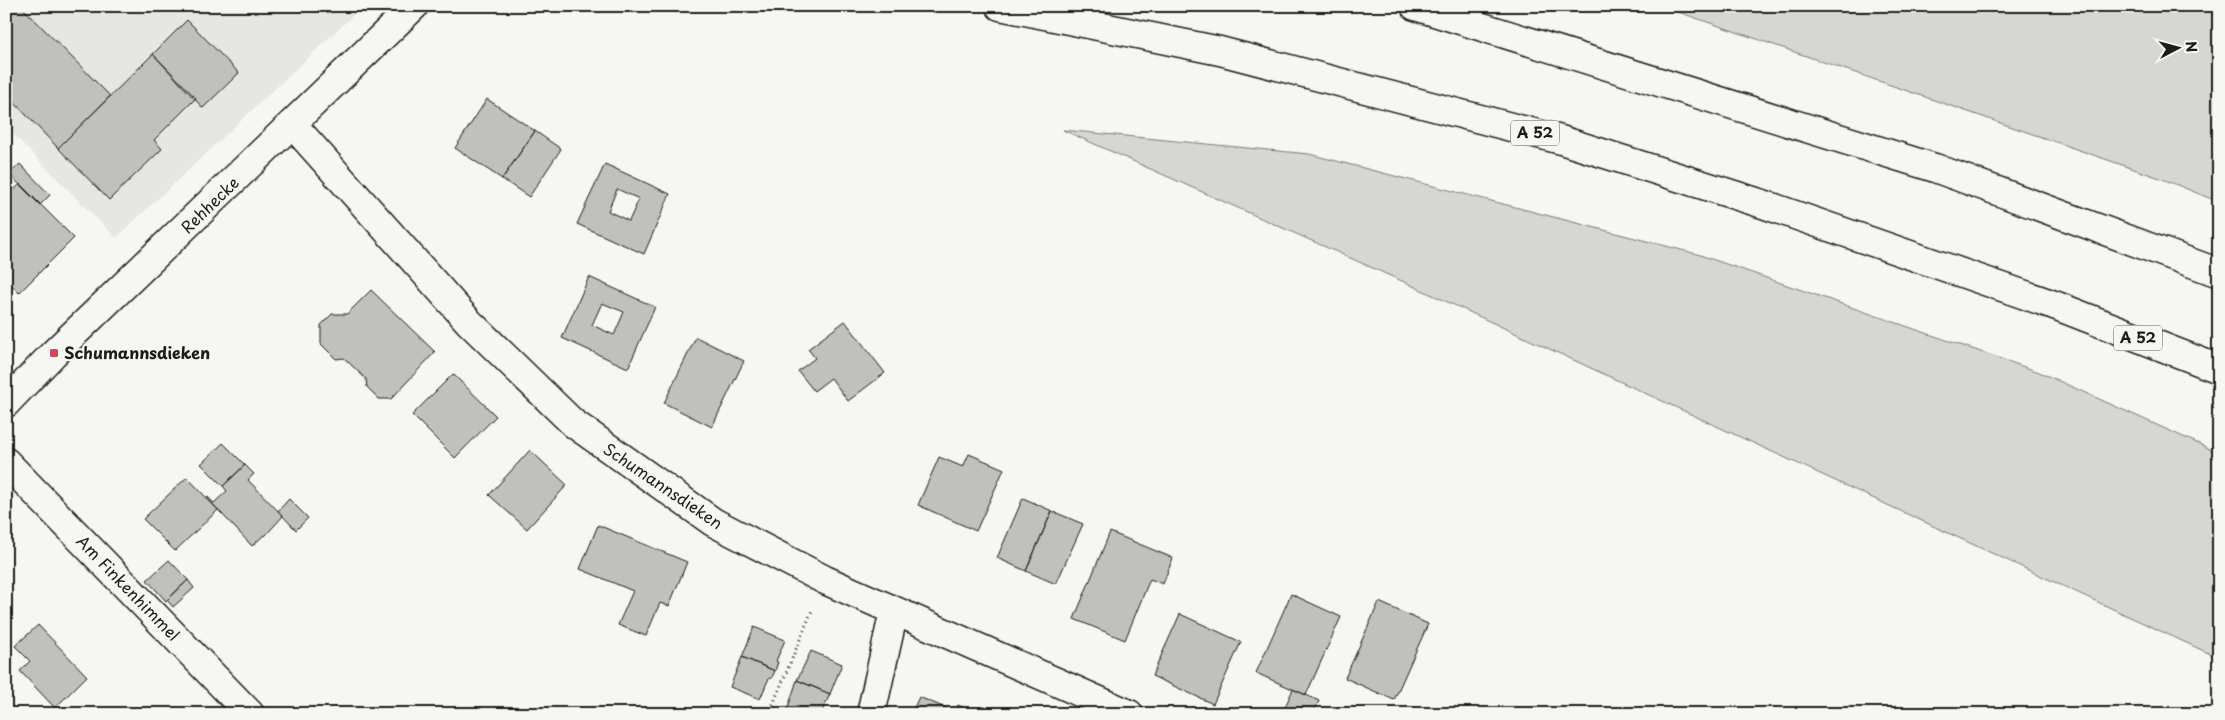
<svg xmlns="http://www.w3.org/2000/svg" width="2225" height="720" viewBox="0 0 2225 720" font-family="'Playpen Sans',sans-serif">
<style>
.built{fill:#e6e6e2}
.green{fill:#d6d6d2;stroke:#797977}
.building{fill:#c0c0bd;stroke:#1c1c1c;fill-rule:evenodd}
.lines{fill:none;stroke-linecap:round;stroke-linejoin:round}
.minor-casing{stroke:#1c1c1c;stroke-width:31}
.highway-casing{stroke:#1c1c1c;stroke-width:31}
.path{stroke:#1c1c1c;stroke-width:3;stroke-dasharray:1 4;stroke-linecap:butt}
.minor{stroke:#f6f6f2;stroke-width:28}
.highway{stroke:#f6f6f2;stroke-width:28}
.poi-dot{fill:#d1495b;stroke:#f6f6f2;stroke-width:2}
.labels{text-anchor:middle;stroke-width:4;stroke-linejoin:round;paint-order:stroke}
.shield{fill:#f6f6f2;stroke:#5d5d5c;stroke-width:1}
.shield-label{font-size:15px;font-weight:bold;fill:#1c1c1c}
.street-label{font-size:16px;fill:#1c1c1c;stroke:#f6f6f2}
.poi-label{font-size:16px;font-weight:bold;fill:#1c1c1c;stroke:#f6f6f2;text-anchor:start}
</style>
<rect width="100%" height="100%" fill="#f6f6f2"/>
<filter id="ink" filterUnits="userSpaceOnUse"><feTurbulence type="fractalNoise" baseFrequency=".02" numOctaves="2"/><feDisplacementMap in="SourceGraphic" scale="10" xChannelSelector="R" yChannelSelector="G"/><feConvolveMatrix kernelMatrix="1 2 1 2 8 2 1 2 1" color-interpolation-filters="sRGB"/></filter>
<g filter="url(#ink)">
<path class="built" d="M6,6H363L116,238L6,127Z"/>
<path class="green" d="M1661,6H2219V202L2160,178Z
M1063,130L1309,154L1697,254L2039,372L2219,453V658L1413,286Z"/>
<path class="building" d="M6,6H21L110,96L58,148L6,94Z
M187,20L239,73L203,108L153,54Z
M153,54L196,98L154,140L162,149L109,200L58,148Z
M487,99L535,131L502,179L455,148Z
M535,131L561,149L529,197L502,179Z
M20,164L50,195L40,205L9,174Z
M605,164L670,194L644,254L577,224ZM617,189L639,199L629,221L608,211Z
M20,184L74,238L19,293L6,279V198Z
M589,277L655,307L628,368L562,338ZM602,303L624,312L614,335L592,325Z
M371,290L435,352L391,399H379L367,387L366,379L344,358L336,359L321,344V325L332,314H347Z
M845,321L885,373L848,401L831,378L814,391L798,371L815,358L808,349Z
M696,337L744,361L712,427L664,403Z
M453,374L496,416L455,458L412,415Z
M223,443L245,465L223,486L201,464Z
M530,450L567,485L527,529L489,495Z
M969,454L1004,469L976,531L918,505L939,457L963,467Z
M245,465L254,474L248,480L283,516L265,536L264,535L252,546L207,498L208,497L214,503L227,491L223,486Z
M187,477L218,510L175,551L143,519Z
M1023,498L1052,511L1026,571L997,558Z
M289,499L308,518L296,530L278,511Z
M1052,511L1083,524L1056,584L1026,571Z
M598,525L687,562L669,606L660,603L646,636L618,625L633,591L580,569Z
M1110,532L1173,558L1163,584L1150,579L1125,640L1074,619Z
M169,560L188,580L166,601L147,580Z
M188,580L194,588L173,607L167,600Z
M1291,594L1341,617L1306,695L1256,673Z
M1379,602L1428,624L1394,700L1345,678Z
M1180,614L1241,642L1213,704L1152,676Z
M38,625L87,676L55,708L20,671L30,661L15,646Z
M754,627L785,640L776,661L778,662L775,671L742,657Z
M811,651L842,664L830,694L797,680Z
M742,657L775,671L771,679L769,678L760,699L730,687Z
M797,680L830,694L821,714H794L787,711Z
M1293,689L1319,701L1313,714H1282Z
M919,697L948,709L946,714H911Z
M958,705L977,714H954Z"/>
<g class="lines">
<defs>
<path id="minor" d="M293,125L469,322L573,423L713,522L825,580L1129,714
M6,403L54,353L414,6
M6,462L250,714
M871,714L894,611"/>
<path id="highway" d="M1000,6L1220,51L1561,140L1766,205L2057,306L2219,369
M1415,6L1935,168L2219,273"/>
</defs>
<use href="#minor" class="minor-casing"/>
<use href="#highway" class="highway-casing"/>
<path class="path" d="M769,714L813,608"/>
<use href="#minor" class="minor"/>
<use href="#highway" class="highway"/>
</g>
</g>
<rect class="poi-dot" x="49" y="348" width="10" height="10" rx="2.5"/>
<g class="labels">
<g class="shield">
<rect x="1511" y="120.5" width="48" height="25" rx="4"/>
<rect x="2114" y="325.5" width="48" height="25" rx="4"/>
</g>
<g class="shield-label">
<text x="1535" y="138">A 52</text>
<text x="2138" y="343">A 52</text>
</g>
<g class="street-label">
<text transform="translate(210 205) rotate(-44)" y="6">Rehhecke</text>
<text transform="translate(663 486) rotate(34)" y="6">Schumannsdieken</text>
<text transform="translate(128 588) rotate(46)" y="6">Am Finkenhimmel</text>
</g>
<g class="poi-label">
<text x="64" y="359">Schumannsdieken</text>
</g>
</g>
<rect width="2225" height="720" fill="none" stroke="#f6f6f2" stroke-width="25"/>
<rect x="12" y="12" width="2200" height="695" fill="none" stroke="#1c1c1c" stroke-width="2" filter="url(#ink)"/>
<g transform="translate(2178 48) rotate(84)" stroke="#f6f6f2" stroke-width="4" paint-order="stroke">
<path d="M0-4L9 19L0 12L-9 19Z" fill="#1c1c1c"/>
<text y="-8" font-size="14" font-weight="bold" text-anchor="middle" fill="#1c1c1c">N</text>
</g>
</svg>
